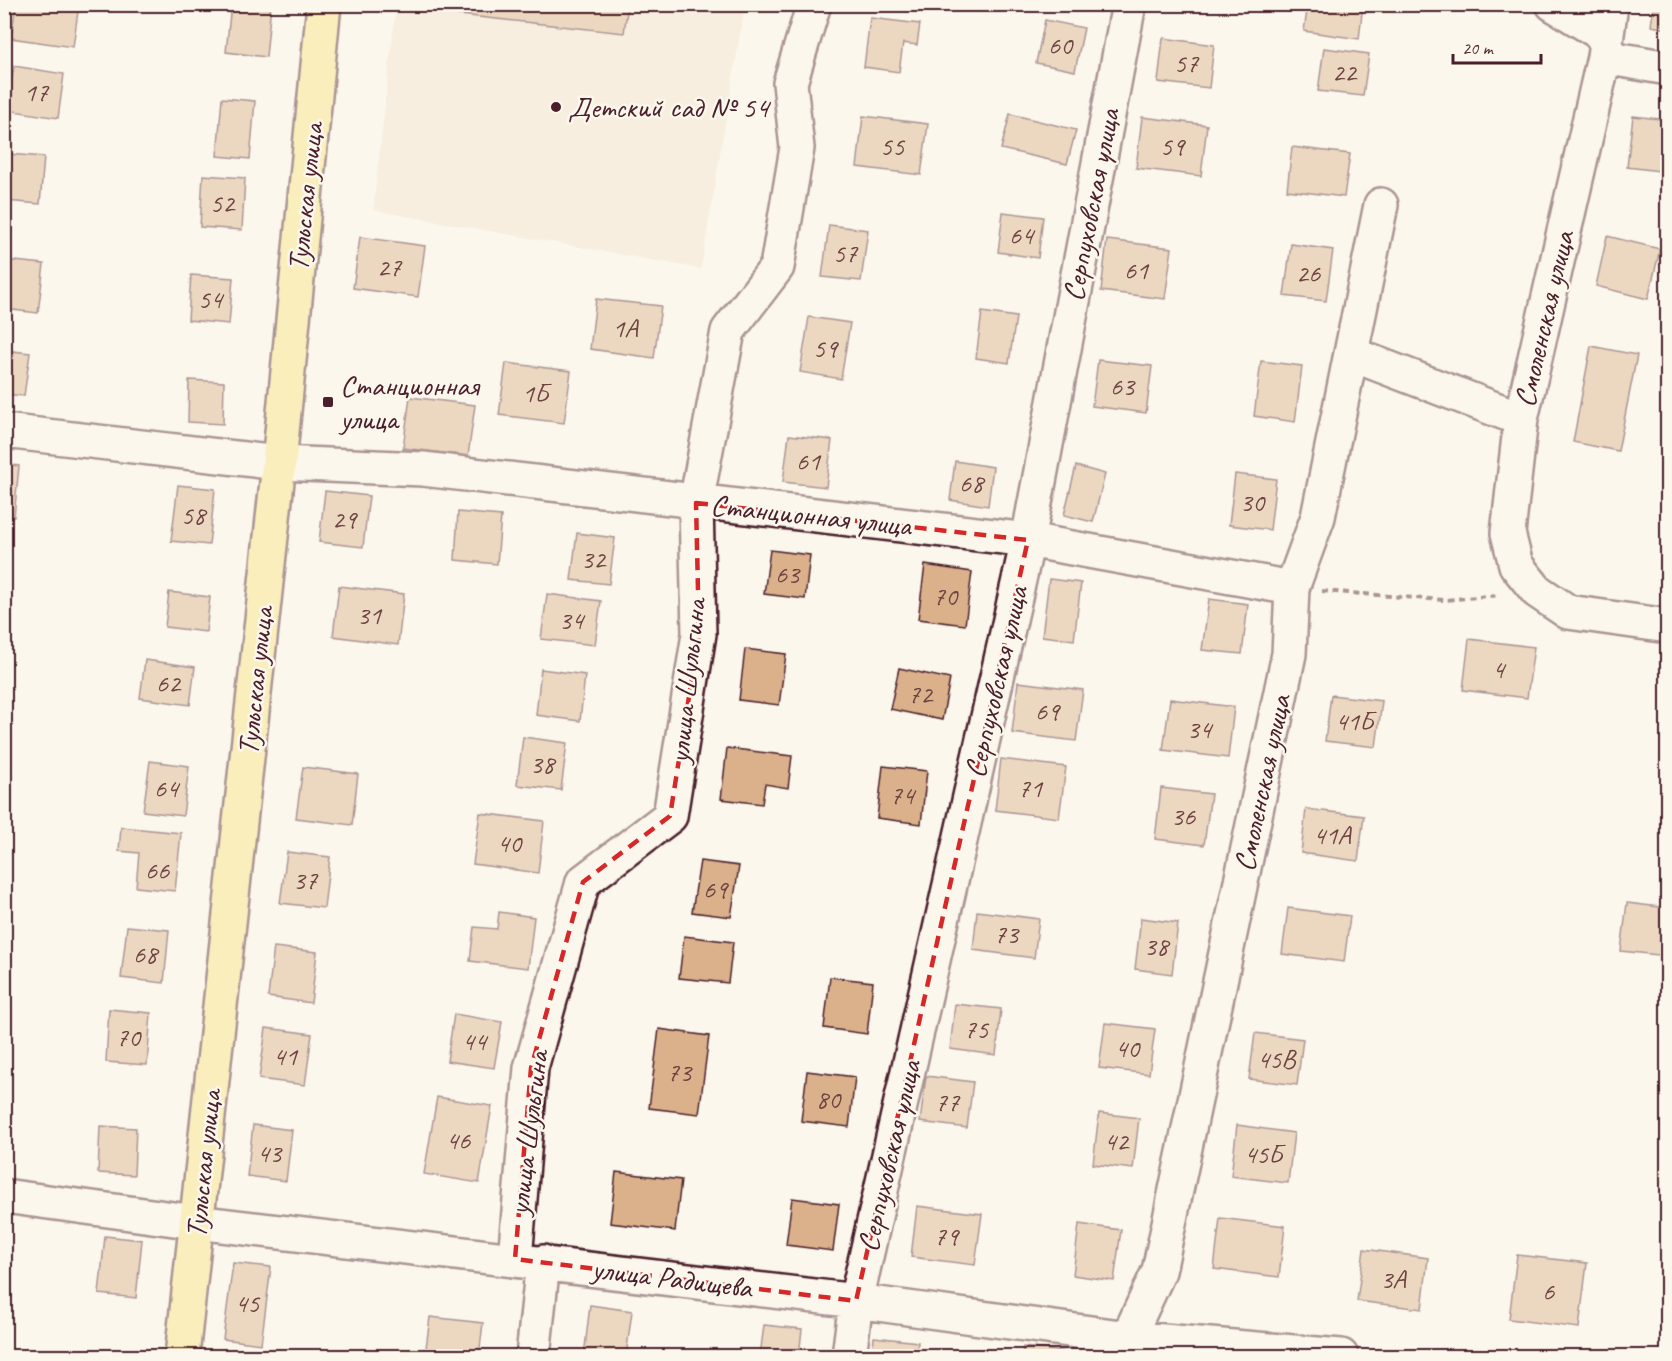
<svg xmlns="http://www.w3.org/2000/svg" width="1672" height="1361" viewBox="0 0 1672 1361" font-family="Caveat,sans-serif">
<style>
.built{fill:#f1e2cf}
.building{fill:#dab18b;stroke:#4a1f2b;stroke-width:1.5}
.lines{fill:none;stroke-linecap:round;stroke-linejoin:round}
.minor-casing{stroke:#4a1f2b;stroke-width:38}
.major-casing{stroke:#4a1f2b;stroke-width:38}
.path{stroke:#4a1f2b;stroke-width:4;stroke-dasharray:6 4.5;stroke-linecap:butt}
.minor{stroke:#fbf7ec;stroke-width:33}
.major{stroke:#f8e281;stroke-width:33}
.marked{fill:none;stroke:#d62828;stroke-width:4.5;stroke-dasharray:12 8;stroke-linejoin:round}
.poi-dot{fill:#4a1f2b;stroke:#fbf7ec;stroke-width:2}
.labels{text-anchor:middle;stroke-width:5;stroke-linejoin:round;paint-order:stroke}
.number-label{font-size:27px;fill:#6e4443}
.poi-label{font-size:30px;fill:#4a1f2b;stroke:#fbf7ec;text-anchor:start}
.street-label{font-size:30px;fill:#4a1f2b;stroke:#fbf7ec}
</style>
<rect width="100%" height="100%" fill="#fbf7ec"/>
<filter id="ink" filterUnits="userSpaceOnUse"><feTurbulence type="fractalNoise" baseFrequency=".0167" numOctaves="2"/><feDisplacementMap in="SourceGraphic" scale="12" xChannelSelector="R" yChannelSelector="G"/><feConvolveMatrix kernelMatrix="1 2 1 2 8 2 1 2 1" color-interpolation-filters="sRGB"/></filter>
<g filter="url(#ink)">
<path class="built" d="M396,5H745L701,269L373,210Z"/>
<path class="building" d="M16,4H79L73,47L11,38Z
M231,4H271L266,57L226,52Z
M443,4H628L624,33L442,13Z
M1308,4H1363L1359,39L1304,31Z
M1654,4H1668V29L1651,26Z
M870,18L920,24L917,45L903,43L899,72L864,67Z
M1045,20L1084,28L1075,71L1036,63Z
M1163,38L1214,45L1209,88L1158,82Z
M1324,48L1369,54L1363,96L1318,91Z
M14,66L64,74L58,118L7,110Z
M222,98L255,101L250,159L217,156Z
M1010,114L1076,130L1067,164L1001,149Z
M863,116L928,124L921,175L857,167Z
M1633,116L1668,120V172L1627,167Z
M1142,117L1207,125L1201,176L1136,168Z
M1292,147L1350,154L1344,197L1287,190Z
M8,154L44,157L40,204L5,201Z
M203,175L245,178L242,230L200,227Z
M1003,212L1043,217L1038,258L998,252Z
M829,225L868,230L861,281L822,277Z
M1607,236L1660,249L1648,299L1596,286Z
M360,237L425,246L418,297L353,288Z
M1107,240L1172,248L1165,299L1101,291Z
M1291,244L1333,250L1326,301L1284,296Z
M4,260L44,264L38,313L4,309Z
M191,275L233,278L229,324L188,320Z
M596,299L661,306L654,358L590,349Z
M982,312L1016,317L1009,363L976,358Z
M809,317L850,323L841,379L800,372Z
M1591,346L1637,355L1618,451L1573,442Z
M4,350L30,353L24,396L4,394Z
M1098,360L1152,366L1146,413L1092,406Z
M1261,361L1302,366L1295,422L1254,416Z
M506,363L571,371L564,423L499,415Z
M189,380L224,382L223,424L188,422Z
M410,397L475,405L468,456L403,448Z
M789,435L832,440L826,487L783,482Z
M955,461L993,467L988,506L950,500Z
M4,464L19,466L14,517L4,516Z
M1076,466L1105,474L1093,522L1064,515Z
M1235,474L1276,479L1270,530L1229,525Z
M178,485L215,489L209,545L171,541Z
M325,491L369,496L363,547L319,542Z
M458,512L501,516L497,564L455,560Z
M577,533L615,538L609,584L571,580Z
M770,550L810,555L805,599L764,594Z
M4,562H7L4,587Z
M925,565L972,572L965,625L918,619Z
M1049,579L1081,583L1074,640L1042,636Z
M339,586L404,594L398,645L333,636Z
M169,592L210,597L206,632L165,627Z
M547,594L601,601L595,645L541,639Z
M1209,599L1248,604L1242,654L1202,650Z
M1469,639L1534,647L1527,698L1463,690Z
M745,649L786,654L779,705L739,700Z
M145,660L195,667L190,705L140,698Z
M899,668L950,679L942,720L890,709Z
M541,669L585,675L580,721L536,715Z
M1018,682L1083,690L1076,741L1012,733Z
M1331,695L1382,701L1376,747L1325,741Z
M1170,699L1234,707L1228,758L1163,750Z
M523,737L567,743L561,790L517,785Z
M727,748L792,756L788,788L765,784L762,804L721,799Z
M1001,759L1066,767L1059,818L995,810Z
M150,761L189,766L183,816L143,811Z
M883,766L927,771L921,824L877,818Z
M303,767L358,774L352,825L296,818Z
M1161,788L1211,794L1204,845L1155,839Z
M1306,809L1364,816L1358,861L1301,853Z
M480,813L544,821L538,873L473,864Z
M121,827L181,833L175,891L136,887L139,853L119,851Z
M287,852L330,857L324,908L280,903Z
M700,861L739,866L731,917L692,912Z
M1627,903L1668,908V956L1621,951Z
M1288,908L1350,916L1344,962L1282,954Z
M977,911L1039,919L1034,958L973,950Z
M499,912L534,917L528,968L470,961L474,927L497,929Z
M1141,918L1178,923L1172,974L1135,969Z
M127,926L169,930L164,983L121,978Z
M684,936L733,942L728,983L679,978Z
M274,947L317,952L311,1003L268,997Z
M830,977L873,982L867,1034L824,1028Z
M955,1004L1001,1009L996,1055L950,1049Z
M109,1009L151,1013L147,1065L106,1062Z
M454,1014L502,1022L494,1068L447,1061Z
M1105,1023L1155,1029L1149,1074L1099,1068Z
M266,1028L312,1034L305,1085L259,1079Z
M659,1029L709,1036L699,1114L649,1108Z
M1255,1033L1303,1039L1297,1085L1249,1079Z
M807,1071L855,1077L849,1127L801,1121Z
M926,1076L973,1082L967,1128L920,1122Z
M437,1097L492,1106L479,1183L424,1174Z
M1099,1113L1139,1118L1133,1169L1093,1164Z
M253,1125L292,1130L286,1181L247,1176Z
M1237,1125L1294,1133L1288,1183L1231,1176Z
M100,1126L136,1128L134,1175L98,1173Z
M616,1172L681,1180L675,1231L610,1223Z
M792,1198L839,1204L833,1251L786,1245Z
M917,1206L982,1214L975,1265L911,1257Z
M1220,1218L1285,1226L1279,1277L1214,1269Z
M1079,1224L1121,1230L1114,1281L1073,1275Z
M105,1236L142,1240L136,1298L99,1294Z
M1364,1249L1428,1258L1422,1309L1357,1301Z
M1517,1255L1587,1263L1579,1328L1509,1319Z
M233,1263L271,1267L261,1344L223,1339Z
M590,1305L632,1311L626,1356H584Z
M430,1317L483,1323L479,1356H425Z
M764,1325L802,1329L799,1356H760Z
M874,1337L918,1342L916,1356H872Z
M1023,1347L1084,1354V1356H1022Z"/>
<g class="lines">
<defs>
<path id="minor" d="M1553,4L1605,36
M1611,4L1604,57L1521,419L1508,533L1516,565L1537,591L1568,612L1668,626
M1604,57L1668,68
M1351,354L1521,419
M4,431L279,463L423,469L1028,540L1292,588
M4,1196L196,1222L856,1301L1128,1338L1341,1356
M515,1259L531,1068L583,882L670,816L699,634L696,503L728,331L777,267L797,148L790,83L814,4
M533,1356L543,1262
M849,1356L856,1301L1028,540L1129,4
M1126,1356L1128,1338L1159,1271L1289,654L1292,588L1318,517L1381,205"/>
<path id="major" d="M182,1356L279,463L324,4"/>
</defs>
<use href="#minor" class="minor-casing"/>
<use href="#major" class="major-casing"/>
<path class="path" d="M1322,591L1444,600L1500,595"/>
<use href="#minor" class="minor"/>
<use href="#major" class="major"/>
</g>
</g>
<path d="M0 0H1672V1361H0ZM696,503L1028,540L856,1301L515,1259L531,1068L583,882L670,816L699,634Z" fill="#fbf7ec" fill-opacity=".55" fill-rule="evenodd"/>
<path class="marked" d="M696,503L1028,540L856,1301L515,1259L531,1068L583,882L670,816L699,634Z"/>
<g class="poi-dot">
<circle cx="556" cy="107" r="6"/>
<rect x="322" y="396" width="12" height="12" rx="3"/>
</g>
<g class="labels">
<g class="number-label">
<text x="1060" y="54">60</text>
<text x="1186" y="72">57</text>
<text x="1344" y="81">22</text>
<text x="36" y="101">17</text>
<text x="892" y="155">55</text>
<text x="1172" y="155">59</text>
<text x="222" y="212">52</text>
<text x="1021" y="244">64</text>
<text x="845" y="262">57</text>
<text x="389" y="276">27</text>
<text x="1136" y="279">61</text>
<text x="1308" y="282">26</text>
<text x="210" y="308">54</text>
<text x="625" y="337">1А</text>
<text x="825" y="357">59</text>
<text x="1122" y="395">63</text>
<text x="535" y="402">1Б</text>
<text x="808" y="470">61</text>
<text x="971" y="492">68</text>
<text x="1252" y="511">30</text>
<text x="193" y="524">58</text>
<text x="344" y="528">29</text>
<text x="593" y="568">32</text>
<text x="787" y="583">63</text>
<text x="945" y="605">70</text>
<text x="369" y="624">31</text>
<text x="571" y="629">34</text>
<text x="1498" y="678">4</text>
<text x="168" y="692">62</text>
<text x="920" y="703">72</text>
<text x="1047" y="720">69</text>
<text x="1354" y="730">41Б</text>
<text x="1199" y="738">34</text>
<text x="542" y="773">38</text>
<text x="166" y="797">64</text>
<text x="1030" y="797">71</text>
<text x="902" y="804">74</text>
<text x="1183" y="825">36</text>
<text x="1332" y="844">41А</text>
<text x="509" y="852">40</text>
<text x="157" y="879">66</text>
<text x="305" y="889">37</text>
<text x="715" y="898">69</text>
<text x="1006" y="943">73</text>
<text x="1156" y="955">38</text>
<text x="145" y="963">68</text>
<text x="976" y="1038">75</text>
<text x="128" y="1046">70</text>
<text x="474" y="1050">44</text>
<text x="1127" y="1057">40</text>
<text x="285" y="1065">41</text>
<text x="1276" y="1068">45В</text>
<text x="679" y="1081">73</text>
<text x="828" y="1108">80</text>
<text x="947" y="1111">77</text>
<text x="458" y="1149">46</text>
<text x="1116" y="1150">42</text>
<text x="269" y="1162">43</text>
<text x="1263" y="1163">45Б</text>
<text x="946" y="1245">79</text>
<text x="1393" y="1288">3А</text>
<text x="1548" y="1300">6</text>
<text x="247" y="1312">45</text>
</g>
<g class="poi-label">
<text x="568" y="117">Детский сад № 54</text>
<text x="340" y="395">Станционная<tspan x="340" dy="34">улица</tspan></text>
</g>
<g class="street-label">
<text transform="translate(305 197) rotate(-84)" y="10">Тульская улица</text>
<text transform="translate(1091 205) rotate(-79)" y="10">Серпуховская улица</text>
<text transform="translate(1544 319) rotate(-77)" y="10">Смоленская улица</text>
<text transform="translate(811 515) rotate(6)" y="10">Станционная улица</text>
<text transform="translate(255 681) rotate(-84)" y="10">Тульская улица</text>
<text transform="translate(687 681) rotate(-84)" y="10">улица Шульгина</text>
<text transform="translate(996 682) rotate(-77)" y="10">Серпуховская улица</text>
<text transform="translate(1262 783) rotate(-78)" y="10">Смоленская улица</text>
<text transform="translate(528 1133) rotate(-83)" y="10">улица Шульгина</text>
<text transform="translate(889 1156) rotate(-77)" y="10">Серпуховская улица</text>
<text transform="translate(203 1164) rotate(-84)" y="10">Тульская улица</text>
<text transform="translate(672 1278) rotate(7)" y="10">улица Радищева</text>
</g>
</g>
<rect width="1672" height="1361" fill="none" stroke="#fbf7ec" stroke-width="24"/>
<rect x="12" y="12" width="1648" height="1337" fill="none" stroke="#4a1f2b" stroke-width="2" filter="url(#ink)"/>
<path d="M1453 54v9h88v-9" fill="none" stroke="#4a1f2b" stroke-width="3"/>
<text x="1462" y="54" font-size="18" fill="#4a1f2b" stroke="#fbf7ec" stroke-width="4.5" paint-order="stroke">20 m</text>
</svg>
